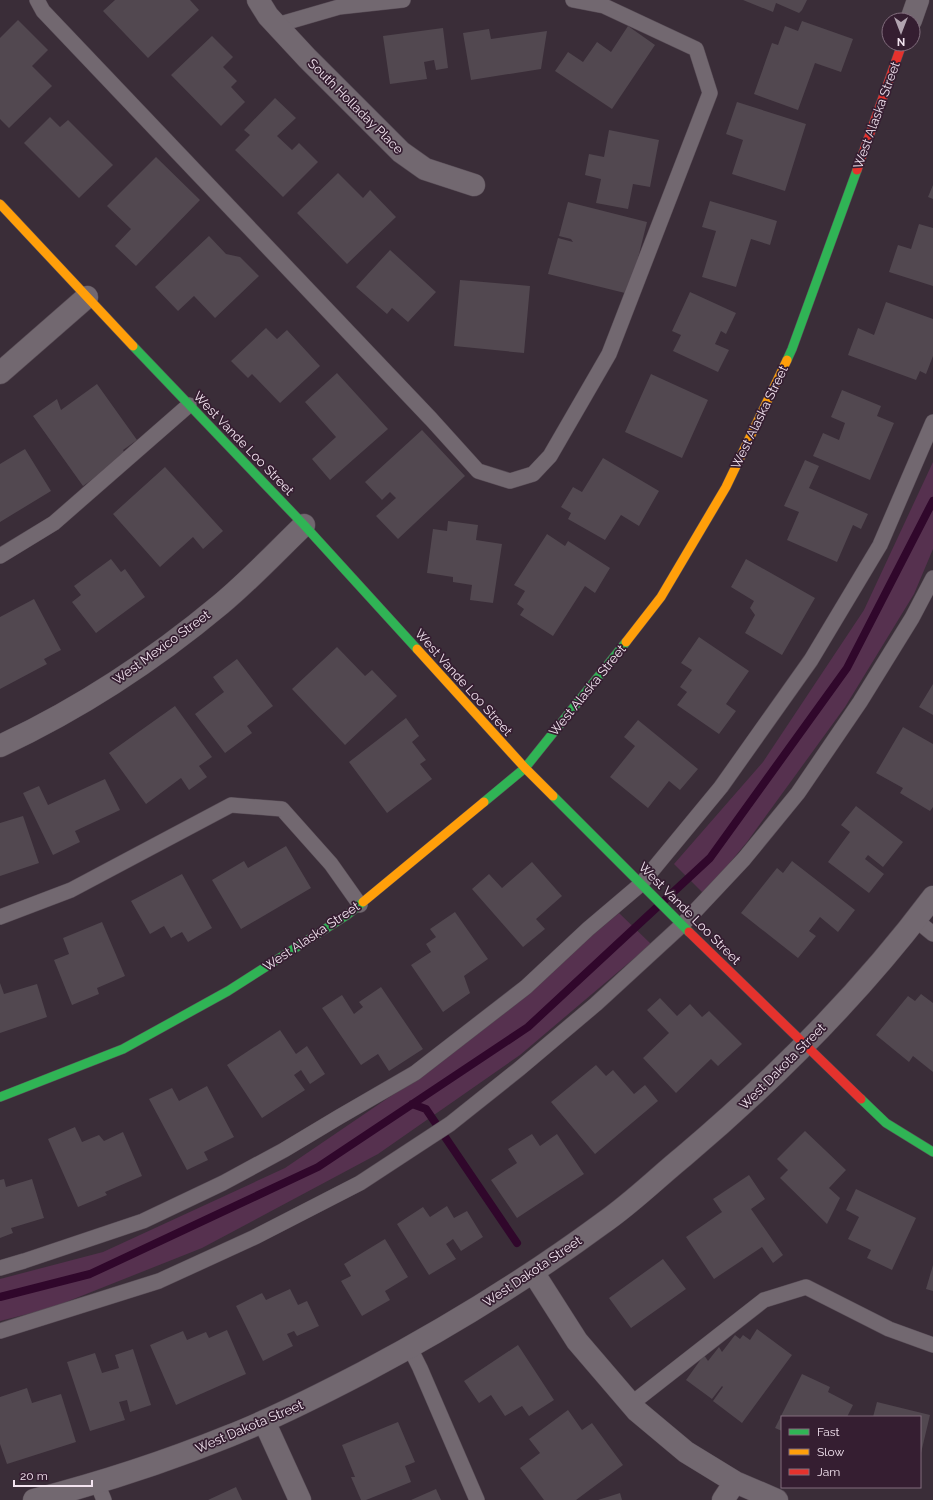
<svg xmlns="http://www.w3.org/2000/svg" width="933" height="1500" viewBox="0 0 933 1500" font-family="Raleway,sans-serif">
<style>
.green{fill:#56314f}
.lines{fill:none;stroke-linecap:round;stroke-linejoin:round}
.stream{stroke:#30072b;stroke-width:8}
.building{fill:#524850}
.lane-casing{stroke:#574b55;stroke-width:16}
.street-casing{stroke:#574b55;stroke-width:23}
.fast-casing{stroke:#574b55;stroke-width:10}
.slow-casing{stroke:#574b55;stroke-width:10}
.jam-casing{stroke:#574b55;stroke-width:10}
.lane{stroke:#726870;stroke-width:15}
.street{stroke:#726870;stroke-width:22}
.fast{stroke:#30b455;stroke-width:9}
.slow{stroke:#ff9f0a;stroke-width:9}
.jam{stroke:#e5322d;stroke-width:9}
.labels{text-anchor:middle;stroke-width:3.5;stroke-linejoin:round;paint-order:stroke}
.street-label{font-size:13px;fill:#f3e4f0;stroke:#351e31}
</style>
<rect width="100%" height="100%" fill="#3a2d38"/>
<path class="green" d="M933,462V549L914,594L845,707L747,842L704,894L674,864L763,762L864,610Z
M619,913L651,944L520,1055L378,1154L202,1248L51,1308L0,1321V1279L103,1252L285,1168L435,1066Z"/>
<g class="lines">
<path class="stream" d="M412,1104L426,1109L517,1243
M0,1297L90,1274L318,1167L528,1027L710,858L847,668L933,501"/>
</g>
<path class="building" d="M115,0H190L199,10L148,58L103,11Z
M743,0H807L802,10L799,13L776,3L773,12Z
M18,20L48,50L32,66L52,86L9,128L0,119V38Z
M802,21L853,39L841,72L815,63L798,110L754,94L772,43L778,45L785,26L798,31Z
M628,26L655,45L612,109L555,71L568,52L583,62L597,42L611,52Z
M443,28L448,68L436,70L434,60L424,62L427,79L390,84L383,36Z
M489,29L491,39L547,31L541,69L471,80L463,33Z
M212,36L233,57L223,67L237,81L231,87L245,102L221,126L171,75Z
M275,98L296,118L277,136L292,150L299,143L318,162L283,197L235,150L250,135L244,130Z
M737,102L806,124L785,191L732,174L743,140L726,134Z
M50,117L60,127L68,120L113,165L79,198L24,143Z
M609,130L659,140L650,187L633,184L628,209L596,203L601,179L585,175L589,154L604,157Z
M156,157L200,200L136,266L115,246L131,229L107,206Z
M338,173L363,198L370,190L396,217L347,264L297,213Z
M933,185V199L928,197Z
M710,201L777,221L770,245L751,239L736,287L702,277L716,231L702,227Z
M568,202L647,222L629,294L548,274L558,238L573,242L571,239L559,236Z
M919,224L933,228V286L889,272L898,245L911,249Z
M209,236L226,254L240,257L259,276L215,318L194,296L178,311L155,287Z
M390,250L436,292L408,322L392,308L387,314L356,287Z
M460,280L530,286L524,353L454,346Z
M690,292L736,313L726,334L721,331L715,344L729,350L718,372L673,351L681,335L672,331Z
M886,302L933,319V356L926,374L920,371L916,380L848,355L858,328L874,335Z
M266,328L277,339L287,330L320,366L280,403L252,374L248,378L231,361Z
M337,373L388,429L330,480L312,459L336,437L305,402Z
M651,374L708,400L682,458L625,432Z
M97,384L137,440L123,450L126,455L83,486L33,416L57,399L61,410Z
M842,390L881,406L877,416L894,423L870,480L813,456L823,433L839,440L845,423L831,417Z
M422,430L465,476L398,539L376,516L396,498L390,492L382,500L365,482Z
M25,449L51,491L0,522V464Z
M603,458L659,491L639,526L621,515L605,540L568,519L571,513L561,507L573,487L582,492Z
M805,460L819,466L809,488L868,514L861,529L853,525L837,562L787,540L799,512L784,506Z
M165,467L223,531L203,549L193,537L160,567L113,514Z
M448,521L478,525L476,540L502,544L493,603L470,600L472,585L453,582V577L427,573L433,529L447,531Z
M547,534L565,546L568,541L610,568L595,593L585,586L553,636L520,615L524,609L517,604L525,591L514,585Z
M111,559L121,572L125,569L145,597L96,633L72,602L81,595L74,586Z
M746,559L815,598L782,655L745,633L755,615L750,608L754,601L731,587Z
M34,599L61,650L44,659L47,664L0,689V617Z
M699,637L749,671L726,704L736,711L719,734L677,705L687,692L680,687L692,670L681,663Z
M337,647L365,676L372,670L397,696L345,745L292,689Z
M237,659L273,706L247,726L252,733L225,753L195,714L224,692L213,677Z
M933,684V715L919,707Z
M175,706L212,757L199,766L207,777L189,790L181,778L146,804L109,753Z
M406,718L419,736L412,742L426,760L420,764L432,779L387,813L349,762Z
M638,720L698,769L680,790L669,781L648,808L610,777L635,746L624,737Z
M903,727L933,744V807L930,811L900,793L903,788L876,773Z
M105,779L120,810L75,831L80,842L53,855L23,793L39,786L48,805Z
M856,806L903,842L883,867L868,855L865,859L884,874L869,893L828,862L850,832L841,825Z
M23,816L39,863L0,876V823Z
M286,846L311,888L241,929L212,880L244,861L248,868Z
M792,861L855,910L838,932L820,917L809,931L816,936L798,958L741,913L777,868L783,873Z
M532,862L562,896L536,919L545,929L523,947L472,889L489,874L502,888Z
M182,874L212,928L188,942L182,932L171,938L164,926L150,934L131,901Z
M455,912L488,959L464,976L470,993L443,1012L411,965L431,952L426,944L436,937L430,929Z
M102,922L125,976L97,988L99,994L72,1005L54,960L69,954L63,938Z
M0,983L4,994L37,984L47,1017L0,1033Z
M381,987L423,1049L389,1071L378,1054L361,1065L322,1008L342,995L354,1014L363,1007L359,1002Z
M921,994L933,1003V1072L913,1056L909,1062L876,1035L908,996L915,1001Z
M660,998L677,1016L690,1004L702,1017L709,1011L742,1044L718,1066L711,1059L676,1093L643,1058L669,1033L647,1010Z
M280,1030L296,1054L307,1046L325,1074L310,1084L301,1070L294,1075L305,1090L262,1118L227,1065Z
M596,1065L606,1076L613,1070L634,1094L645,1085L658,1101L595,1154L551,1102Z
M207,1086L234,1137L204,1152L208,1160L187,1170L149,1099L172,1088L179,1101Z
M75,1127L82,1142L99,1135L104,1141L123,1132L142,1176L105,1192L107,1195L78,1207L48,1139Z
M805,1131L846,1170L829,1188L840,1198L827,1224L780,1178L788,1170L777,1159Z
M532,1134L540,1146L557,1134L584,1174L517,1218L491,1180L517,1163L508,1149Z
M749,1175L765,1199L751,1209L783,1255L773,1263L762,1247L714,1279L686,1237L722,1212L713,1199Z
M4,1179L6,1187L32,1179L44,1218L11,1228L13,1233L0,1238V1180Z
M856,1189L916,1218L892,1270L867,1258L871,1250L848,1239L859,1217L846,1210Z
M447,1206L454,1218L467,1211L483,1237L461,1251L453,1239L446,1244L456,1259L429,1275L397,1224L423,1207L430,1217Z
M385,1239L408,1277L385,1291L390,1300L362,1316L341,1281L351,1276L344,1264Z
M663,1259L686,1289L631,1328L609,1298Z
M933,1265V1291L926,1289Z
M290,1289L298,1305L307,1301L319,1326L297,1336L294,1331L287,1334L293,1346L263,1361L236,1306L262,1293L266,1300Z
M757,1329L792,1355L742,1423L713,1401L723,1387L722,1386L712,1399L686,1380L704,1355L708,1361L719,1347L722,1352L735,1335L740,1339L743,1335L750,1340Z
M227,1330L246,1374L176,1405L150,1345L183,1331L187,1340L206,1332L209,1338Z
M518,1345L554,1400L529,1416L522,1406L505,1416L491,1395L479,1403L464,1381Z
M133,1349L151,1405L130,1412L127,1400L119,1402L125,1420L90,1431L67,1362L95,1353L102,1373L119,1368L115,1355Z
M802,1374L830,1387L828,1392L853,1405L847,1417H782V1431L775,1428Z
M27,1388L32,1403L61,1394L76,1442L7,1464L0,1444V1397Z
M877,1402L930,1415L921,1453L920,1417H873Z
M568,1410L582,1430L592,1423L623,1465L576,1500H544L520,1468L540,1453L529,1439Z
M398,1422L415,1462L405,1466L411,1482L366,1500H361L351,1477H355L342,1445Z
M236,1487L242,1500H208Z
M436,1489L441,1500H411Z
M620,1493L622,1500H598Z"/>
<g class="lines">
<defs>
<path id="lane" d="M37,0L43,11L431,419L478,471L510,481L533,474L550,456L609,354L710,93L696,49L604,6L573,0
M277,25L339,7L403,0
M0,556L54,523L189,405
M0,917L71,890L231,805L282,809L331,864L360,905
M916,920L933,934
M0,1268L24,1261L143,1221L223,1183L284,1150L339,1117L415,1073L526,987L588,929L641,884L721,787L811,660L880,545L933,422
M0,1331L159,1281L255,1237L360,1183L450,1124L519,1069L596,1004L682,925L744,859L798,793L860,702L912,618L933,578
M410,1348L420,1368L477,1500
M631,1404L764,1300L806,1287L889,1329L933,1345
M97,1483L104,1500"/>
<path id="street" d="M258,0L268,16L307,58L401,152L425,169L474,185
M911,20L918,0
M0,373L87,297
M0,746C79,709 154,660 221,604C250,580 277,551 304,525
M533,1272L577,1341L637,1411L686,1452L735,1482L777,1500
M264,1421L300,1500
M34,1500C100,1483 165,1462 229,1436C275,1418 320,1395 364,1372C447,1328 527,1279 603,1223C632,1203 657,1178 684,1156C776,1078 861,993 933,897
M723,1500L735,1482"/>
<path id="fast" d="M133,346L304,525L417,649
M787,360L792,349L857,170
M553,796L689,932
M484,802L525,768L626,642
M0,1097L123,1049L228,991L347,915L363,902
M861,1099L886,1123L933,1152"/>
<path id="slow" d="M0,204L133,346
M626,642L661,597L726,487L787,360
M417,649L525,768L553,796
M363,902L484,802"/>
<path id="jam" d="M857,170L902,44
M689,932L861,1099"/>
</defs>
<use href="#lane" class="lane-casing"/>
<use href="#street" class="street-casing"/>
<use href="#fast" class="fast-casing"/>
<use href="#slow" class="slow-casing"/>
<use href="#jam" class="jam-casing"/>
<use href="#lane" class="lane"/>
<use href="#street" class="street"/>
<use href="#fast" class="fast"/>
<use href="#slow" class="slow"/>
<use href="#jam" class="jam"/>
</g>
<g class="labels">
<g class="street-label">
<text transform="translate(356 106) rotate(45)" y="5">South Holladay Place</text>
<text transform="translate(876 115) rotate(-70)" y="5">West Alaska Street</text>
<text transform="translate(759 417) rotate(-64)" y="5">West Alaska Street</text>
<text transform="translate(244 443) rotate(46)" y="5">West Vande Loo Street</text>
<text transform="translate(161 647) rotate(-36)" y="5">West Mexico Street</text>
<text transform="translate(464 682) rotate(48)" y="5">West Vande Loo Street</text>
<text transform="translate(587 690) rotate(-51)" y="5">West Alaska Street</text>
<text transform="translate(690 913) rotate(45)" y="5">West Vande Loo Street</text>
<text transform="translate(311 936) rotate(-34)" y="5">West Alaska Street</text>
<text transform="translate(782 1066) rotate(-45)" y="5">West Dakota Street</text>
<text transform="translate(532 1271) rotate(-34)" y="5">West Dakota Street</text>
<text transform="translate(249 1426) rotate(-23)" y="5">West Dakota Street</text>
</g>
</g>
<rect x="781" y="1416" width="140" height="72" fill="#351e31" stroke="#816d7d"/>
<rect x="789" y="1429" width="20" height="6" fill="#30b455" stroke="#816d7d"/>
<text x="817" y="1436" font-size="12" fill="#f3e4f0">Fast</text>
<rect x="789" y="1449" width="20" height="6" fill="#ff9f0a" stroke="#816d7d"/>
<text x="817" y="1456" font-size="12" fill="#f3e4f0">Slow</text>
<rect x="789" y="1469" width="20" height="6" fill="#e5322d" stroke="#816d7d"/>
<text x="817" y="1476" font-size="12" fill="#f3e4f0">Jam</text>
<g transform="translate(901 32) rotate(180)"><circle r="19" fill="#351e31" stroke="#816d7d"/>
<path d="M0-3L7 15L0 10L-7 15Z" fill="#b2a4b0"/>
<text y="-6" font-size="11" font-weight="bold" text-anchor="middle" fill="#f3e4f0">N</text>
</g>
<path d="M14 1480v6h78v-6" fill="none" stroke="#f3e4f0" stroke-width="2"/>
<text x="20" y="1480" font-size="12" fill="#f3e4f0" stroke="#351e31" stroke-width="3" paint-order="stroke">20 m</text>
</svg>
